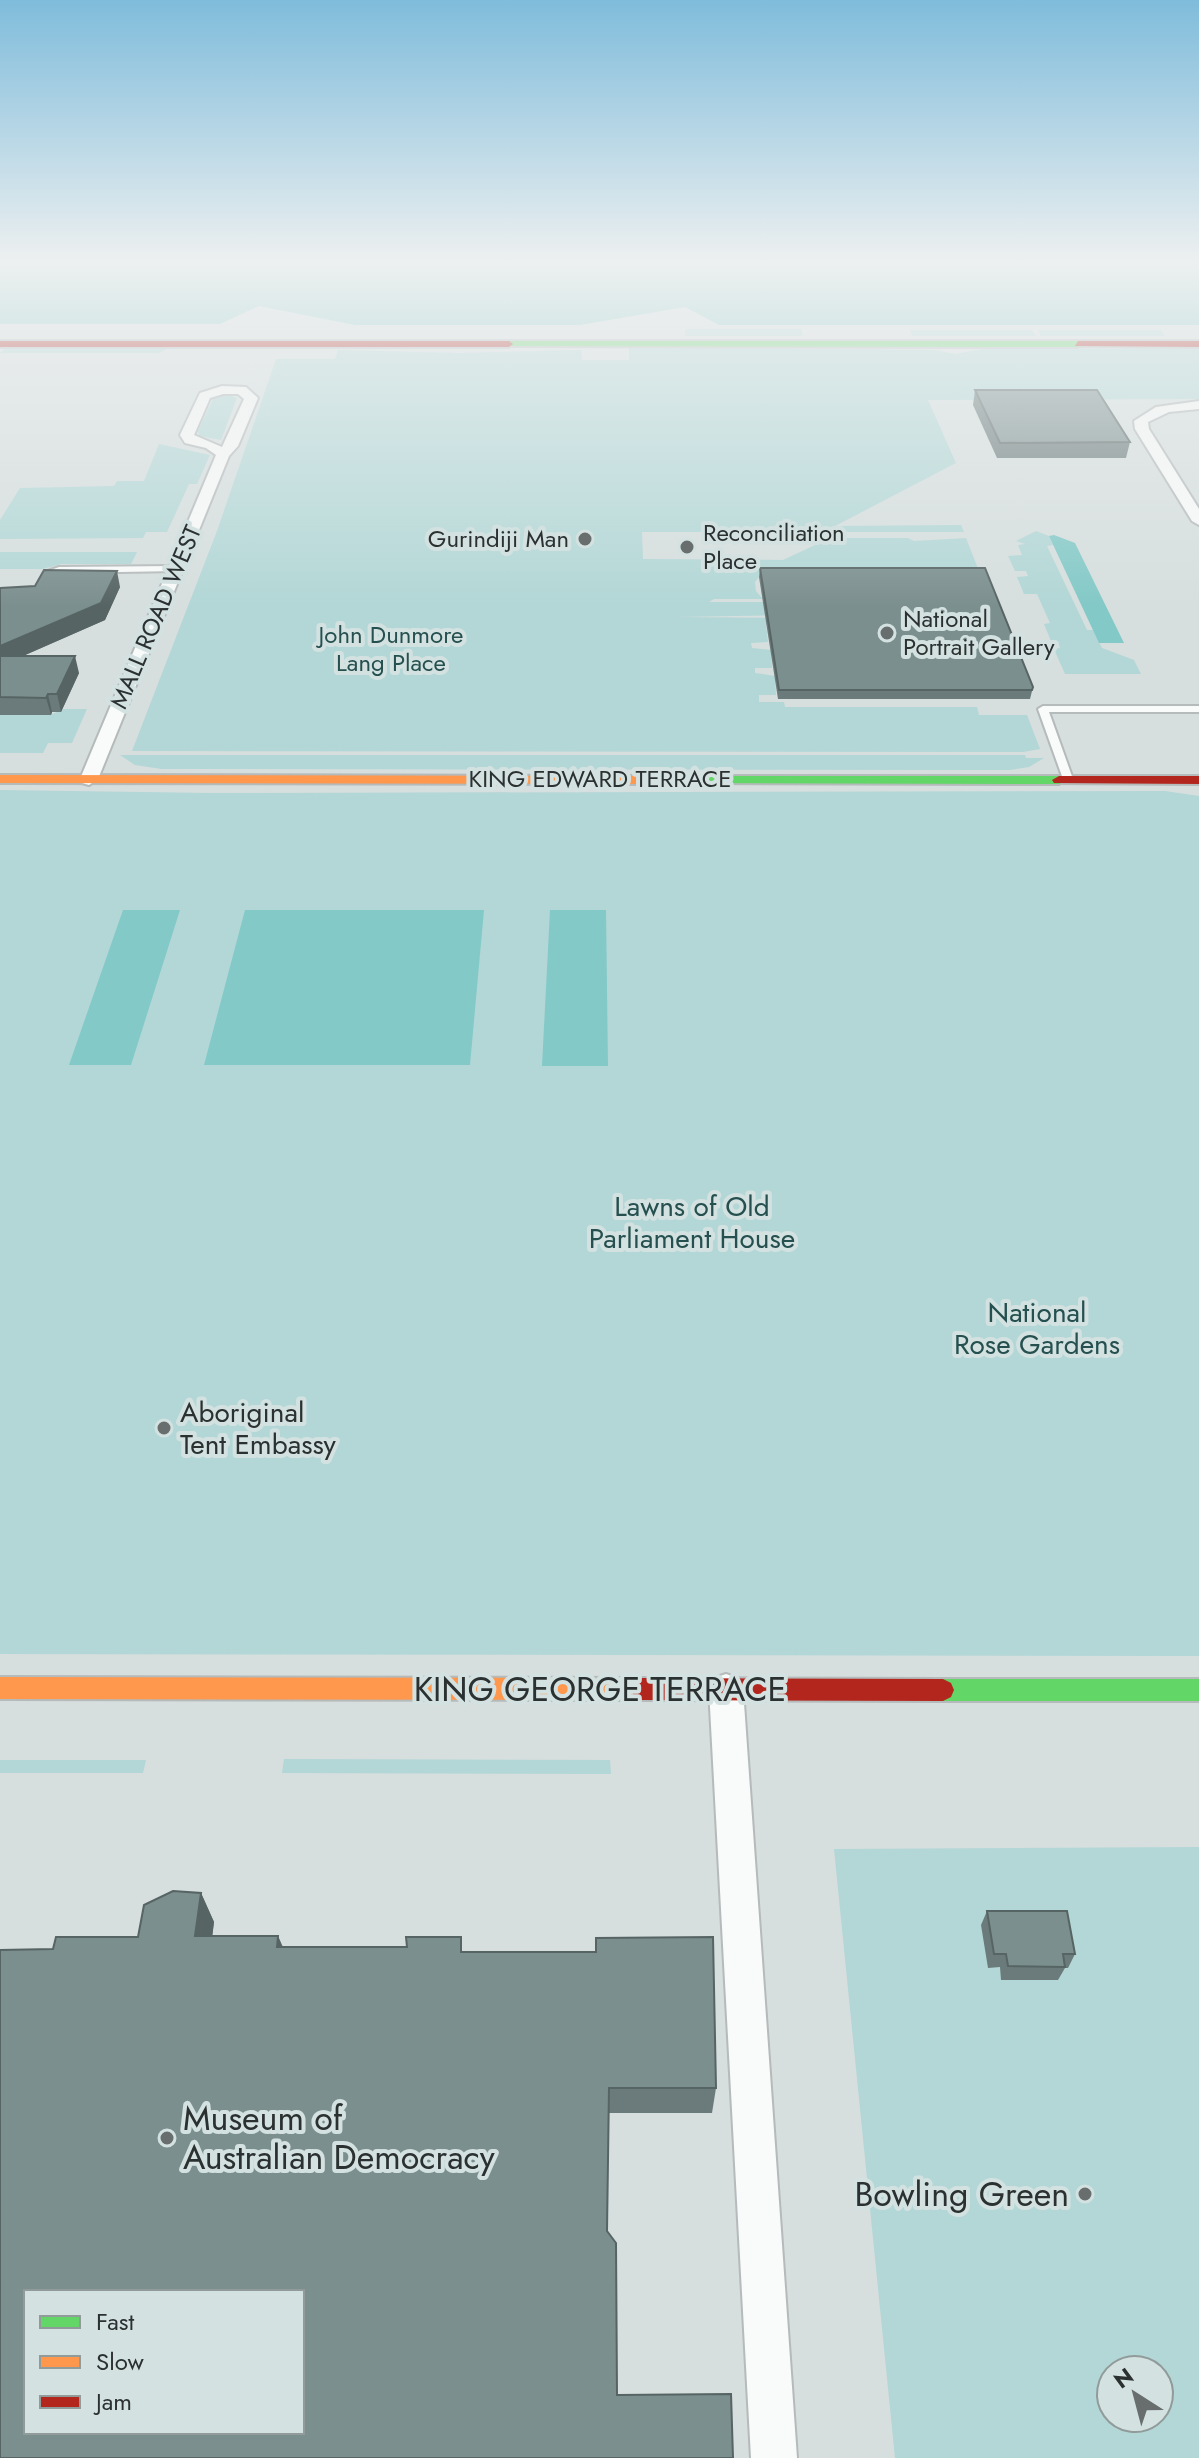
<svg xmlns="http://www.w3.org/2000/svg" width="1199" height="2458" viewBox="0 0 1199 2458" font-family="Jost,sans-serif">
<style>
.green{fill:#b2d7d6;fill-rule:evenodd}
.water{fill:#83c9c7}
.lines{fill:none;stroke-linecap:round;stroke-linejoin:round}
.lane-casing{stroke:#b5baba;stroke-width:4}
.street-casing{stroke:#b5baba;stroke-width:4}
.fast-casing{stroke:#b5baba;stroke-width:4}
.slow-casing{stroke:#b5baba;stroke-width:4}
.jam-casing{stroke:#b5baba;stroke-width:4}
.lane{fill:#f9fafa;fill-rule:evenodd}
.street{fill:#f9fafa;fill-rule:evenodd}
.fast{fill:#63d668;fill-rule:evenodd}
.slow{fill:#ff974d;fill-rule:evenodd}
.jam{fill:#b3261e;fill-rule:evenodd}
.wall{fill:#6b7b7b}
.shaded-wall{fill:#576464}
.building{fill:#7c8f8f;stroke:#576464;stroke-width:2;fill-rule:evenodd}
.poi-dot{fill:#676e6d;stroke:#d3e2e1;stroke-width:3}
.labels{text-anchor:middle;stroke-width:8;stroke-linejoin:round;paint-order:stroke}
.far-poi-label{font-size:24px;fill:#2b3130;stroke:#d3e2e1;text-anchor:start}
.far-street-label{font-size:24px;fill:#2b3130;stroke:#d3e2e1}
.far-park-label{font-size:24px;fill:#25504f;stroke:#d3e2e1}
.park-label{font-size:28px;fill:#25504f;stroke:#d3e2e1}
.poi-label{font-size:28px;fill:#2b3130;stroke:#d3e2e1;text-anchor:start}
.near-street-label{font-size:34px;fill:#2b3130;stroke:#d3e2e1}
.near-poi-label{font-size:34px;fill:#2b3130;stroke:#d3e2e1;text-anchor:start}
</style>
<rect width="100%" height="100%" fill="#d6dede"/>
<path class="green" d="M685,329H801L803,336H685Z
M910,330H1032L1036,336H912Z
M1038,330H1161L1165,336H1041Z
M176,345L159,353H0L6,348Z
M629,347L935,350L955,354L983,349L1199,348V399L928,400L956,463L835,526L961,525L964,532H642L643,559L783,560L830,538H908L914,541L966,538L979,571L759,577L755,582L756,591L762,598L782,599H714L709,602H784L786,615L675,617L786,618L766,625L768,642L751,643L752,648L771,650L772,668H755V673L775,676L776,695H759V702H784L785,707H977L979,715H1027L1040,749L1023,752L132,751L217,531L276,359H335L338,350L460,353L581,350L582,360H629Z
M225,394L237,398L221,440L199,436L198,431L213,399Z
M159,444L210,455L197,484H189L167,532H146L143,538L0,539V520L20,488L114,486L117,481H144Z
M1036,531L1049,536L1053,545L1047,546L1087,630H1093L1102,648L1134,660L1141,674H1065L1054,649L1060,648L1058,641H1051L1044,624L1050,623L1037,594H1024L1017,577L1028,576L1026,571H1015L1008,556L1022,555L1018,545L1025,544L1016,541Z
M0,552H137L131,564H62L42,569H0Z
M64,709H87L72,743H48L43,753H0V712L50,715Z
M120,755H1025L1026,758H1044L1029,767L1010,770L162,769L135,765Z
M0,790L210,793L1165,791L1199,796V1656L0,1654Z
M284,1759L610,1760L611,1774L282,1773Z
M0,1760H146L143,1773H0Z
M1199,1847V2458H895L834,1849ZM1111,2370H1159V2418H1111Z"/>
<path class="water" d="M0,263H1199V325H719L685,307L580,325H355L259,306L220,324H0Z
M1054,535L1075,543L1124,643H1099L1049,536Z
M123,910H180L131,1065H69Z
M245,910H484L470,1065H204Z
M550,910H606L608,1066H542Z"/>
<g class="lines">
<defs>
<path id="lane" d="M177,566L181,569L180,571L60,573L51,576L46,584L39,582L45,572L59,567Z
M1199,706V712H1049L1073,779L1068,782L1063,779L1038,709L1043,706Z"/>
<path id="street" d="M222,386L246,387L258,398L238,446L229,456L98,779L89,785L82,783L80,779L216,455L206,448L185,443L180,435L200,393ZM223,394H238L244,399L222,447L194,435L210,398Z
M1199,401V409L1169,412L1148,422L1149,429L1199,509V525L1192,521L1135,429L1134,421L1156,407Z
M726,1674L738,1678L743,1689L797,2458H751L709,1689L714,1678Z"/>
<path id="fast" d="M509,341H1078L1082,344L1078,347L506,346Z
M696,776H1059L1066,780L1059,784L691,783L689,780Z
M943,1679H1199V1701H943L935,1697L932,1690L935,1683Z"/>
<path id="slow" d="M0,775L696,776L703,780L696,784L0,783Z
M0,1677L642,1678L650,1682L653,1689L650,1696L642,1700L0,1699Z"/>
<path id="jam" d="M0,341H509L513,344L509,347H0Z
M1078,341H1199V347L1075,346Z
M1059,776H1199V784L1054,783L1052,780Z
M642,1678L943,1679L951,1683L954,1690L951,1697L943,1701L642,1700L634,1696L631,1689L634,1682Z"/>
</defs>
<use href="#lane" class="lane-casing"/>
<use href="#street" class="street-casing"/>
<use href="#fast" class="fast-casing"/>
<use href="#slow" class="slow-casing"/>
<use href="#jam" class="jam-casing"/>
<use href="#lane" class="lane"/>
<use href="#street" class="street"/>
<use href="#fast" class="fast"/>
<use href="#slow" class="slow"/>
<use href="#jam" class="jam"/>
</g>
<path class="wall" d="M975,390L1130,442L1126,458H997L973,405Z
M760,568L1033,687L1030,699H778L759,577Z
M120,587L105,620L23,656L79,673L61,712H52L51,715H0V588Z
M201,1893L214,1922L212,1936H278L283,1947L464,1952H596V1938L716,2088L712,2113H609L0,2458L53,1949L138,1937Z
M987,1911L1075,1954L1068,1968H1065L1058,1980H1001L1000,1967L988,1968L981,1925Z"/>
<path class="shaded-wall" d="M117,571L120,587L105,620L0,666V646Z
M75,656L79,673L61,712L57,694Z
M48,694L52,712L51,715L46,698Z
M201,1893L214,1922L209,1964L195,1936Z
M278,1936L289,1964L277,1947Z"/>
<path class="building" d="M975,390H1097L1130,442L1000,443Z
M760,568H985L1033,687L1032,690H779Z
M44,570L117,571L101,603L0,646V588L35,586Z
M0,656H75L57,694H48L46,698L0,697Z
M173,1891L201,1893L195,1936H278L277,1947H407L406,1937H461V1952H596V1938L713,1937L716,2088H609L607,2231L616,2243L617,2395L731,2394L733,2458H0V1950L53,1949L56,1937H138L144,1905ZM26,2292H302V2432H26Z
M987,1911H1067L1075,1954H1063L1065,1967L1008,1966L1006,1954H994Z"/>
<linearGradient id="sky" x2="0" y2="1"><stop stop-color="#7fbcdb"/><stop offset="0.43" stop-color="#edf0f0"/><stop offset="1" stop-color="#edf0f0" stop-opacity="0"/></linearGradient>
<rect width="1199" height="607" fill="url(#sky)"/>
<g class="poi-dot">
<circle cx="585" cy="539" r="8"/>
<circle cx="687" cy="547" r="8"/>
<circle cx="887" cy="633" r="8"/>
<circle cx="164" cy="1428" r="8"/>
<circle cx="167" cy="2138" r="8"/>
<circle cx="1085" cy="2194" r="8"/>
</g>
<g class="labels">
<g class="far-poi-label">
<text x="703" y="541">Reconciliation<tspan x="703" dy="28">Place</tspan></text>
<text x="569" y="547" text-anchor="end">Gurindiji Man</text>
<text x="903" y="627">National<tspan x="903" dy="28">Portrait Gallery</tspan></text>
</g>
<g class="far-street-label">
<text transform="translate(156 617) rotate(-67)" y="8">MALL ROAD WEST</text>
<text x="600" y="787">KING EDWARD TERRACE</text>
</g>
<g class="far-park-label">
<text x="391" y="643">John Dunmore<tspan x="391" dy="28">Lang Place</tspan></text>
</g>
<g class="park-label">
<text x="692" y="1216">Lawns of Old<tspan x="692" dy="32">Parliament House</tspan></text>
<text x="1037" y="1322">National<tspan x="1037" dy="32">Rose Gardens</tspan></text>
</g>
<g class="poi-label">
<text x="180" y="1422">Aboriginal<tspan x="180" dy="32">Tent Embassy</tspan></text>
</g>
<g class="near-street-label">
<text x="600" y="1701">KING GEORGE TERRACE</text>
</g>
<g class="near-poi-label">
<text x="183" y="2130">Museum of<tspan x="183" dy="39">Australian Democracy</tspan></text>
<text x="1069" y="2206" text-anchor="end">Bowling Green</text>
</g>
</g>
<rect x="24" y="2290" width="280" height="144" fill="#d3e2e1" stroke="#909b9a" stroke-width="2"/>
<rect x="40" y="2316" width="40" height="12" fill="#63d668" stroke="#909b9a" stroke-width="2"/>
<text x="96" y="2330" font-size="24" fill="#2b3130">Fast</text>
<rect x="40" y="2356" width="40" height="12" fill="#ff974d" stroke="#909b9a" stroke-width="2"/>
<text x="96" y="2370" font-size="24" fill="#2b3130">Slow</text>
<rect x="40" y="2396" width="40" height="12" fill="#b3261e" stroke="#909b9a" stroke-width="2"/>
<text x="96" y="2410" font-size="24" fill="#2b3130">Jam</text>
<g transform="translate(1135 2394) rotate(324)"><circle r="38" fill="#d3e2e1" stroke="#909b9a" stroke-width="2"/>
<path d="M0-6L14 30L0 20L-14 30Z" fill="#676e6d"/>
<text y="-12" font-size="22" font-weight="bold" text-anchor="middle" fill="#2b3130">N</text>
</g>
</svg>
